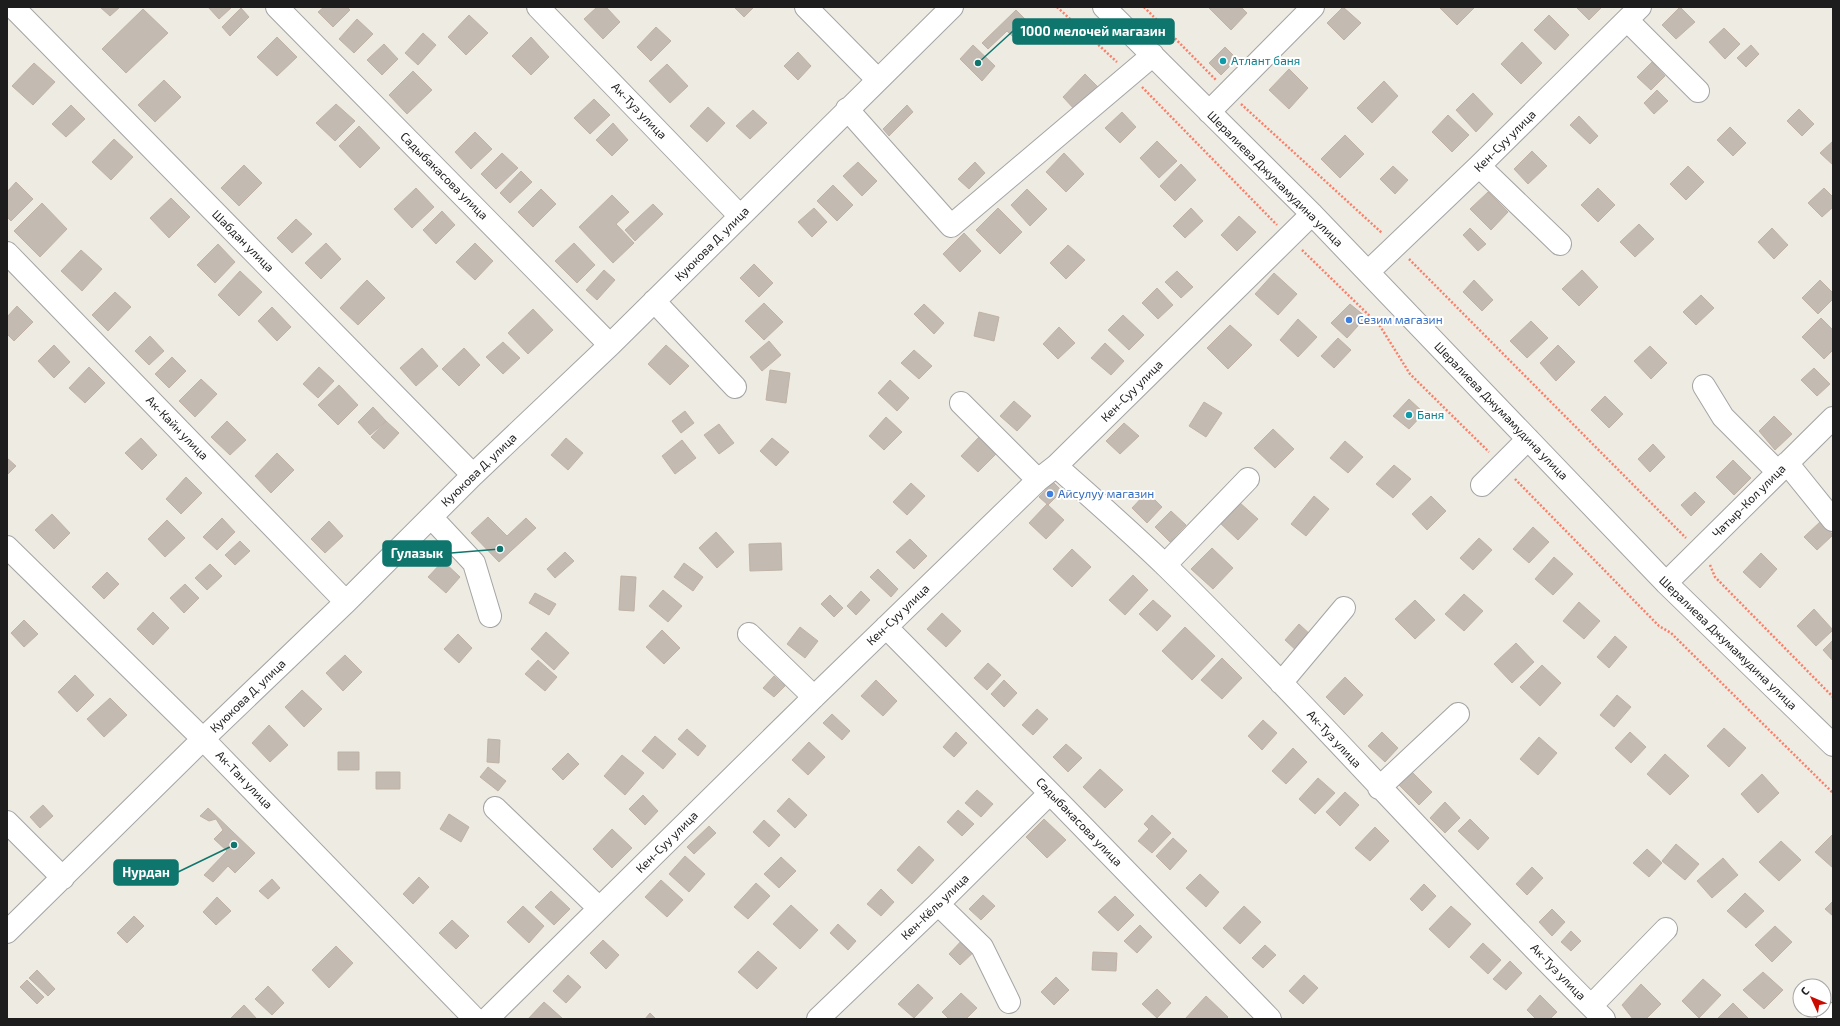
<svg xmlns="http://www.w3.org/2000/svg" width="1840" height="1026" viewBox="0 0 1840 1026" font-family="'Exo 2',sans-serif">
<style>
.building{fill:#c3bab2;stroke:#c0b2a5}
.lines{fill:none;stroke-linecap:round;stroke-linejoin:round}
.minor-casing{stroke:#a4a4a4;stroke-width:24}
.path{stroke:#fa7e68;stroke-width:2.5;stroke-dasharray:2 2;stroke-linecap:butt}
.minor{stroke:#fff;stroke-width:22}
.culture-dot{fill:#0f9aa8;stroke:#fff;stroke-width:1.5}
.shop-dot{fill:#3f7fe0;stroke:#fff;stroke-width:1.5}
.labels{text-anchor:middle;stroke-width:4;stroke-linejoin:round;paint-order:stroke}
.culture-label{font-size:12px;fill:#0d838f;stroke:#fff;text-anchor:start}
.street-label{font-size:12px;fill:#1d1d1d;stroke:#fff}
.shop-label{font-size:12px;fill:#366cbe;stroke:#fff;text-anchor:start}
.leader{fill:none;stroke:#0f766e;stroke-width:1.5}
.callout-dot{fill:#0f766e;stroke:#fff;stroke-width:1.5}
.callout{fill:#0f766e;stroke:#0f766e;stroke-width:1.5}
.callout-label{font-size:13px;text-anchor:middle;font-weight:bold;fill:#fff}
</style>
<rect width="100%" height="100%" fill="#eeebe2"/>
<path class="building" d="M100,7H120L110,16Z
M208,7H232L219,19Z
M324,7H347L350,10L333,27L318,12Z
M597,7H606L620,22L603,39L584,19Z
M734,7H754L744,17Z
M1208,7H1241L1247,13L1231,30Z
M1343,7L1361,23L1344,40L1327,23Z
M1439,7H1475L1457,25Z
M1576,7H1602L1589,20Z
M1680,7L1695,22L1676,39L1662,25Z
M241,8L249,17L230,36L222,27Z
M143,9L168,33L126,73L102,49Z
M1016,10L1032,26L1017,41L1007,31L988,49L982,43Z
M469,15L488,33L466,55L448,37Z
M1549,15L1569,35L1555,50L1534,30Z
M357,19L373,34L354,53L339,39Z
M656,27L671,41L651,61L637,47Z
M1724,28L1740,44L1725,59L1709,42Z
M423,33L436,45L418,65L405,53Z
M277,37L297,57L277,76L257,57Z
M531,37L549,57L531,75L512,56Z
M1522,42L1542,63L1521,84L1501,64Z
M384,44L398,59L382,75L367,60Z
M973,45L995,66L982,81L960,59Z
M1751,45L1759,54L1746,67L1737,58Z
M1225,47L1237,59L1221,75L1209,63Z
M798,52L811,66L798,80L784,66Z
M1652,62L1665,76L1651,90L1637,77Z
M34,63L55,82L33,105L12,86Z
M667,64L688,86L670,103L649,81Z
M1289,69L1308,88L1289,109L1269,90Z
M413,71L432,90L407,114L389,95Z
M1085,74L1099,88L1076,111L1063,97Z
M164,80L181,97L155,122L138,105Z
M1384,81L1398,96L1372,123L1357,108Z
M1657,90L1668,101L1654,114L1644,103Z
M1473,93L1493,114L1476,132L1456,110Z
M594,99L610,115L590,134L574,118Z
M336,104L355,121L335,141L316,123Z
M71,105L85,119L66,137L52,124Z
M907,105L913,112L889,136L883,129Z
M708,107L725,123L707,142L690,126Z
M1799,109L1814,124L1802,136L1787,121Z
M753,110L767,123L750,139L736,126Z
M1122,112L1136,127L1120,143L1105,128Z
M1448,115L1469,135L1452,152L1432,132Z
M1579,116L1598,136L1590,144L1570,125Z
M613,123L628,140L612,156L596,140Z
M359,126L380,148L360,168L339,146Z
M1730,127L1746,143L1733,156L1717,140Z
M475,132L492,149L471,169L455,152Z
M1345,135L1364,154L1340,178L1321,159Z
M114,139L133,157L111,180L92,162Z
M1157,141L1177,161L1159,178L1140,158Z
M1833,141V165L1820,153Z
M1532,151L1547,166L1528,184L1514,169Z
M502,153L518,168L496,189L481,174Z
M1064,153L1084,174L1066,192L1046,172Z
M858,162L877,181L862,196L843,176Z
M975,162L985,173L969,189L958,179Z
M1181,164L1196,180L1175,201L1160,186Z
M244,165L262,183L239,206L221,188Z
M1393,166L1408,180L1395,194L1380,179Z
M1688,166L1704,182L1686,200L1670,184Z
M521,171L532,182L510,203L500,193Z
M16,182L33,199L11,221L7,217V192Z
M833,185L853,205L837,221L817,201Z
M416,188L434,207L412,228L394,209Z
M1598,188L1615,205L1598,222L1581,205Z
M1824,188L1833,197V207L1822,217L1808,203Z
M541,189L556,204L533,227L518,212Z
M1027,189L1047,209L1030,226L1011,205Z
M1488,192L1508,212L1491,230L1470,209Z
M612,195L629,212L616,224L634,243L613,263L579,227Z
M171,198L190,217L169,238L150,218Z
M42,203L67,229L40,257L14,231Z
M653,204L663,214L635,241L625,230Z
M814,208L827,222L812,237L798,222Z
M998,208L1022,232L1000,254L976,230Z
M1191,208L1203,221L1185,238L1173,226Z
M442,211L455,225L436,244L423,230Z
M1239,216L1256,232L1237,251L1221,235Z
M296,219L312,234L292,253L277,238Z
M1639,224L1654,239L1635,257L1620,242Z
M1470,228L1486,244L1478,251L1463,235Z
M1772,228L1788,245L1774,259L1758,242Z
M964,233L981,251L960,272L943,254Z
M326,243L341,259L321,279L305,263Z
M475,243L493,261L475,280L456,262Z
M574,243L595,265L577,283L555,261Z
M218,244L235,262L215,283L197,265Z
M1068,245L1085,260L1066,279L1050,263Z
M81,250L102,269L82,291L61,271Z
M754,264L773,283L759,297L740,278Z
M604,270L615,280L597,300L586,290Z
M1582,270L1598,287L1579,306L1562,289Z
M240,271L262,292L239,316L218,295Z
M1177,271L1193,287L1181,298L1165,282Z
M1274,273L1297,294L1278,315L1255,294Z
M367,280L385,298L358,325L340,308Z
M1474,280L1493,300L1482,311L1463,292Z
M1820,280L1833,293V299L1818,314L1802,298Z
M1157,288L1173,305L1158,319L1142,303Z
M115,292L131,307L108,331L92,315Z
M1701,295L1714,308L1696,325L1683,312Z
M764,303L783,322L764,340L745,321Z
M924,304L944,323L934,334L914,314Z
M1350,304L1366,317L1347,338L1331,323Z
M17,306L33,322L14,341L7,334V317Z
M272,307L291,327L277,341L258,321Z
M533,309L553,330L528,354L508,333Z
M979,312L999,317L994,341L974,336Z
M1123,315L1144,335L1129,350L1108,330Z
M1821,318L1833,330V350L1824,359L1802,337Z
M1298,319L1317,337L1298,357L1280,340Z
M1531,321L1548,338L1527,358L1510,341Z
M1230,325L1252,345L1228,369L1207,348Z
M1059,327L1075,343L1058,359L1043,344Z
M150,336L164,351L149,365L135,351Z
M1338,338L1351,350L1334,368L1321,356Z
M769,341L781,355L762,371L750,357Z
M503,342L520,358L503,374L486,357Z
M1105,343L1124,361L1111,375L1091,358Z
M54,345L70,362L54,378L38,361Z
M666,345L689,366L670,385L648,364Z
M1558,345L1575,362L1556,381L1540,363Z
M1650,346L1667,363L1651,379L1634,361Z
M422,348L438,366L416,386L400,368Z
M464,348L480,365L459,386L442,369Z
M914,350L932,366L919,379L901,363Z
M172,357L186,371L169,388L155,374Z
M89,367L105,383L85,403L69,388Z
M319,367L334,381L318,398L303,384Z
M1814,368L1830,384L1817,396L1801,380Z
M770,370L790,373L786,403L766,400Z
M201,379L217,394L195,417L179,401Z
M890,380L909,398L897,411L878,393Z
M339,385L358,405L338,425L318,405Z
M1605,396L1623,414L1609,428L1591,410Z
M1409,399L1424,413L1409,429L1393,416Z
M1014,401L1031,416L1017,431L1000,416Z
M1204,402L1222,413L1206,437L1189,426Z
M373,407L386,421L370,435L358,422Z
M685,411L694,423L681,433L672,421Z
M1774,416L1792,434L1775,450L1759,431Z
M886,417L902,432L884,450L869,436Z
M227,421L246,440L230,455L211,437Z
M386,421L399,433L384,449L371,437Z
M1124,423L1139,436L1120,454L1106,441Z
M719,424L734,443L719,454L704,435Z
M1273,429L1294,449L1275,468L1254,448Z
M979,437L996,454L978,472L961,456Z
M141,438L157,455L142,470L125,453Z
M566,438L583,453L568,470L551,455Z
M772,438L789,452L776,466L760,451Z
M682,440L696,458L675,474L662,456Z
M1345,441L1363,457L1348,473L1330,458Z
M1653,444L1665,457L1650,472L1638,459Z
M277,453L294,470L271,493L255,476Z
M7,458L16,466L7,475Z
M1733,460L1751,478L1734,495L1716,477Z
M1394,465L1411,479L1393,498L1376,484Z
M186,477L202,493L181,514L166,499Z
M1053,482L1062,491L1048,505L1039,497Z
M911,483L925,496L907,515L893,502Z
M1147,492L1162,507L1147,523L1132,508Z
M1695,492L1705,502L1691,516L1681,505Z
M1314,496L1329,509L1306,536L1291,524Z
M1431,496L1446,511L1427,530L1412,514Z
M1239,502L1258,519L1238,540L1219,522Z
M1047,504L1064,520L1046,539L1029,523Z
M1171,511L1186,525L1170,542L1155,527Z
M52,514L70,533L54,549L35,530Z
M488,517L507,536L526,518L536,528L499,562L471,533Z
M222,518L235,532L217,550L203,537Z
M167,520L185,538L165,557L148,539Z
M329,521L343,536L325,553L311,539Z
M1821,521L1833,535L1817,550L1804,537Z
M1533,527L1549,542L1529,563L1513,549Z
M716,532L734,552L717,568L699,548Z
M1479,538L1492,550L1473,570L1460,558Z
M910,539L927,556L914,569L896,552Z
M240,541L250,551L235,565L225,555Z
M781,543L782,570L750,571L749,544Z
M1212,548L1233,568L1213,589L1191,569Z
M1072,549L1091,567L1072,587L1053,569Z
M565,552L574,561L555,578L547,569Z
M1761,553L1777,569L1760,588L1743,572Z
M1554,557L1573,574L1553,595L1535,579Z
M443,561L460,577L446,593L428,577Z
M684,563L703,577L693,591L674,577Z
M210,564L222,576L207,590L195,578Z
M878,569L898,589L891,597L870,577Z
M107,572L119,584L104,599L92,587Z
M1133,575L1148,590L1125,615L1109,600Z
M621,576L636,577L634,611L619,610Z
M185,584L199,598L184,613L170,598Z
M663,590L682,606L668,622L649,606Z
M861,591L870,600L856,615L847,606Z
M535,593L556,604L549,615L529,603Z
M1464,594L1483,611L1464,631L1445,614Z
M830,595L843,608L834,617L821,604Z
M1153,600L1171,616L1157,631L1139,614Z
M1415,600L1435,620L1415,639L1395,619Z
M1579,602L1600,621L1584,639L1563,621Z
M1814,609L1833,630L1816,646L1797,626Z
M153,612L169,628L153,645L137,629Z
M942,613L961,631L946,647L927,629Z
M24,620L38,634L24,647L11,633Z
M1299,624L1313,637L1299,653L1285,640Z
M800,627L818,641L805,658L787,644Z
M1185,627L1215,656L1192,680L1162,651Z
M662,630L680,648L664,664L646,647Z
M546,632L569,653L554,670L531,649Z
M458,634L472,648L459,663L444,649Z
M1615,636L1627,647L1609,668L1597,657Z
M1833,640V661L1823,650Z
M1516,643L1534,662L1512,683L1494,664Z
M345,655L362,672L343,691L326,673Z
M1222,658L1242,678L1222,699L1201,680Z
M538,660L557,677L545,691L525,674Z
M988,663L1001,675L987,690L974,678Z
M1542,665L1561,683L1540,706L1520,687Z
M75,675L94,695L77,712L58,692Z
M774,676L785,686L774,697L763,688Z
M1345,677L1363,695L1344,715L1326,697Z
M876,680L897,701L883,716L861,696Z
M1004,680L1017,693L1004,707L991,694Z
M302,690L322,709L304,727L285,707Z
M1617,695L1631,707L1614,727L1600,715Z
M110,698L127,715L104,737L87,719Z
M1037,709L1048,719L1033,735L1022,725Z
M832,714L850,731L842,740L823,723Z
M1263,720L1277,733L1262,750L1248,736Z
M269,725L288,745L270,762L252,743Z
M1724,728L1746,748L1729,767L1707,746Z
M687,729L706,746L698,756L678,739Z
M956,732L967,743L954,757L943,747Z
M1382,732L1398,748L1385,762L1368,746Z
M1630,732L1646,747L1631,763L1615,748Z
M655,736L676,754L663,769L642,751Z
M1539,737L1557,753L1538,775L1520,759Z
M488,739L500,740L499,763L487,762Z
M809,742L825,757L808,775L792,760Z
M1066,744L1082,758L1068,772L1053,757Z
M1293,748L1307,762L1286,784L1272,771Z
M338,752H359V770H338Z
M568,753L579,764L563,780L552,769Z
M1665,754L1689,776L1670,795L1647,774Z
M622,755L644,773L625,795L604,776Z
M488,767L506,781L498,791L480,777Z
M1100,769L1123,790L1105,808L1083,787Z
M1409,769L1432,792L1419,805L1396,782Z
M376,772H400V789H376Z
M1762,774L1779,793L1758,813L1741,794Z
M1318,778L1335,793L1315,814L1299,799Z
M977,790L993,804L981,817L965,803Z
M1345,792L1359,805L1340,826L1326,812Z
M643,795L658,811L645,825L629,809Z
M789,798L807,815L795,828L777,811Z
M1445,802L1460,818L1445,833L1430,818Z
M43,805L53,816L40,828L30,817Z
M208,808L255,853L235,873L228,866L213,882L204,875L227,851L214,839L223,830L216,819L209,821L200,816Z
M958,810L974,824L962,836L947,822Z
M449,814L469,827L461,842L440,829Z
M1152,815L1171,833L1152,853L1138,841L1149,829L1144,824Z
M1044,819L1066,840L1047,858L1026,837Z
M1470,819L1489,838L1478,850L1458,831Z
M764,820L780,835L769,847L753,832Z
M709,826L716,833L694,854L687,847Z
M1375,827L1389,841L1370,861L1355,848Z
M612,829L632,848L612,868L593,849Z
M1833,834V868L1815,852Z
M1173,838L1187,851L1170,870L1156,856Z
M1781,841L1801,860L1779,881L1759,862Z
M1676,844L1699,864L1685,880L1662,861Z
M919,846L934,860L912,884L897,870Z
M1647,849L1662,863L1649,877L1633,863Z
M685,856L705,874L689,892L669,874Z
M781,857L796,871L779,888L764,874Z
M1723,858L1738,875L1712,898L1697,881Z
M1532,867L1543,878L1527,895L1516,884Z
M1200,874L1219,892L1206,907L1186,888Z
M419,877L429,887L413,904L403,894Z
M272,879L280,888L268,899L259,891Z
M661,880L683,900L667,917L645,897Z
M756,883L770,896L748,919L734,907Z
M1424,884L1436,896L1422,911L1410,899Z
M881,889L894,902L881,916L867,904Z
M551,891L570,909L554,925L535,907Z
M1745,893L1764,911L1746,928L1727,911Z
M983,895L995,906L981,920L969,909Z
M1115,896L1134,915L1118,931L1098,912Z
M217,897L231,911L216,925L203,912Z
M1833,901V916L1825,909Z
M791,905L818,930L800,949L773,924Z
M523,906L544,926L529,943L507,922Z
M1244,906L1261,922L1240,944L1223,928Z
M1451,906L1471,924L1449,948L1429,929Z
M1552,909L1565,922L1552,936L1539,922Z
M134,916L144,926L127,943L117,933Z
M452,920L469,936L456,949L439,933Z
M838,924L856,941L848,950L830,933Z
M1140,925L1152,937L1137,953L1124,941Z
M1775,926L1792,942L1772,962L1755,945Z
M1571,931L1581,941L1571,951L1561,942Z
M965,937L977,949L960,965L949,954Z
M603,940L619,955L606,969L590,953Z
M1483,943L1501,960L1488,974L1470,957Z
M1265,945L1276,955L1263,968L1252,958Z
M336,946L353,963L329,988L312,970Z
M758,951L777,968L757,989L738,972Z
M1093,952L1117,953L1116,971L1092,970Z
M1510,961L1522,973L1506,990L1493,979Z
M37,970L55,989L48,996L29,978Z
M1763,972L1783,990L1764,1009L1743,990Z
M568,975L581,987L566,1003L553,991Z
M1304,975L1318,988L1303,1004L1289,991Z
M1056,977L1069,990L1054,1005L1041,992Z
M1703,979L1721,995L1699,1018L1682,1001Z
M27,980L44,997L37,1004L20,987Z
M918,984L933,998L914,1018L898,1004Z
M1641,984L1661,1004L1646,1019H1633L1622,1005Z
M268,986L284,1003L272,1015L255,999Z
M1157,989L1171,1003L1157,1018L1142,1004Z
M961,993L977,1008L966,1019H949L942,1012Z
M1540,995L1557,1012L1550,1019H1536L1527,1010Z
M1206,996L1228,1017L1226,1019H1185Z
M544,1002L562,1018V1019H528Z
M1733,1003L1749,1019L1718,1018Z
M244,1005L257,1019H230Z
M650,1013L656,1019H645Z"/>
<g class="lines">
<defs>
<path id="minor" d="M13,7L473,475
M277,7L610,345
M538,7L740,216
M806,7L878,80
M1104,7L1312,214L1666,583L1833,745
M1627,20L1698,91
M847,109L951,226L1153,55
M1209,112L1313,7
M1479,166L1560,244
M7,253L346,602
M1368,272L1479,166L1640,7
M654,301L735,387
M1704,386L1723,417L1778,472
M961,403L1038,480
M1787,463L1833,520
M1056,466C1093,499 1131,532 1166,566C1316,713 1455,872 1604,1019
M1482,485L1528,439
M431,517L474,563L490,616
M7,547L203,739L475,1019
M1165,565L1248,479
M1666,583L1833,418
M886,627L1050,793L1270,1019
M749,634L814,697
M1281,683L1344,608
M1379,788L1458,714
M495,808L599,908
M7,822L63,878
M938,904L982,947L1009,1002
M7,932L203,739L346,602L473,475L610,345L952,7
M1591,1006L1666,929
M487,1019L814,697L1038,480L1056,466L1312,214
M818,1019L938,904L1050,793
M1828,1019L1833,1014"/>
</defs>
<use href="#minor" class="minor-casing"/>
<path class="path" d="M1057,7L1117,62
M1144,7L1216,80
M1152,29L1159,22
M1142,87L1277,225
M1241,104L1382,233
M1302,250L1380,326L1410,374L1489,452
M1409,259L1686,538
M1515,479L1659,626L1671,633L1833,793
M1710,565L1715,577L1833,697"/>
<use href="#minor" class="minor"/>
</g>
<g class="culture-dot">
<circle cx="1223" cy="61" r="4"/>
<circle cx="1409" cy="415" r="4"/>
</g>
<g class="shop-dot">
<circle cx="1349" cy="320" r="4"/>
<circle cx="1050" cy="494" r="4"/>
</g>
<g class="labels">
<g class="culture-label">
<text x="1231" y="65">Атлант баня</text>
<text x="1417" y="419">Баня</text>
</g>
<g class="street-label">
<text transform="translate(639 111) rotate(46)" y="4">Ак-Туз улица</text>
<text transform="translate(1505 141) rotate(-45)" y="4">Кен-Суу улица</text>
<text transform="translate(444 176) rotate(45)" y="4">Садыбакасова улица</text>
<text transform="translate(1275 179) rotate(45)" y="4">Шералиева Джумамудина улица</text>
<text transform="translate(243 241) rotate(45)" y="4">Шабдан улица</text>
<text transform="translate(712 244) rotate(-45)" y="4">Куюкова Д. улица</text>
<text transform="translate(1132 391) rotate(-45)" y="4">Кен-Суу улица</text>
<text transform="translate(1501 411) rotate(46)" y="4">Шералиева Джумамудина улица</text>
<text transform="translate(177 428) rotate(46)" y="4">Ак-Кайн улица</text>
<text transform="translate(479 470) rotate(-44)" y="4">Куюкова Д. улица</text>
<text transform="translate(1749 501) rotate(-45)" y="4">Чатыр-Кол улица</text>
<text transform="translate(898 615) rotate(-44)" y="4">Кен-Суу улица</text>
<text transform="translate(1728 643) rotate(44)" y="4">Шералиева Джумамудина улица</text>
<text transform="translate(248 696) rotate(-44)" y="4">Куюкова Д. улица</text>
<text transform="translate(1334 739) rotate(47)" y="4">Ак-Туз улица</text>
<text transform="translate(244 780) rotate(46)" y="4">Ак-Тан улица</text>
<text transform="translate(1079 822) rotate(46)" y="4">Садыбакасова улица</text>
<text transform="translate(667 842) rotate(-45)" y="4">Кен-Суу улица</text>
<text transform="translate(935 907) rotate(-44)" y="4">Кен-Кёль улица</text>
<text transform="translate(1558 972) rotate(46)" y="4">Ак-Туз улица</text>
</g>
<g class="shop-label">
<text x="1357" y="324">Сезим магазин</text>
<text x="1058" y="498">Айсулуу магазин</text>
</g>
</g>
<path class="leader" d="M978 63L1013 31M500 549L451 553M234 845L178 872"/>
<g class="callout-dot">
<circle cx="978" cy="63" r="4"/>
<circle cx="500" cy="549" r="4"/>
<circle cx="234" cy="845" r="4"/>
</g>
<g class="callout">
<rect x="1013" y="19" width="161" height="25" rx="4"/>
<rect x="383" y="541" width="68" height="25" rx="4"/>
<rect x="114" y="860" width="64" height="25" rx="4"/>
</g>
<g class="callout-label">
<text x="1093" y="36">1000 мелочей магазин</text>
<text x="417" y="558">Гулазык</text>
<text x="146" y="877">Нурдан</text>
</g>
<rect width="1840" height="1026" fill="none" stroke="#1d1d1d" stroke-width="16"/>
<g transform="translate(1812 998) rotate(314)"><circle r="19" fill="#ffffff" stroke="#a5a5a5"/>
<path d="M0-3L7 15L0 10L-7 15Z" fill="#ca0b00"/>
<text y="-6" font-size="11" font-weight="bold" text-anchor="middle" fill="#1d1d1d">С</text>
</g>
</svg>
